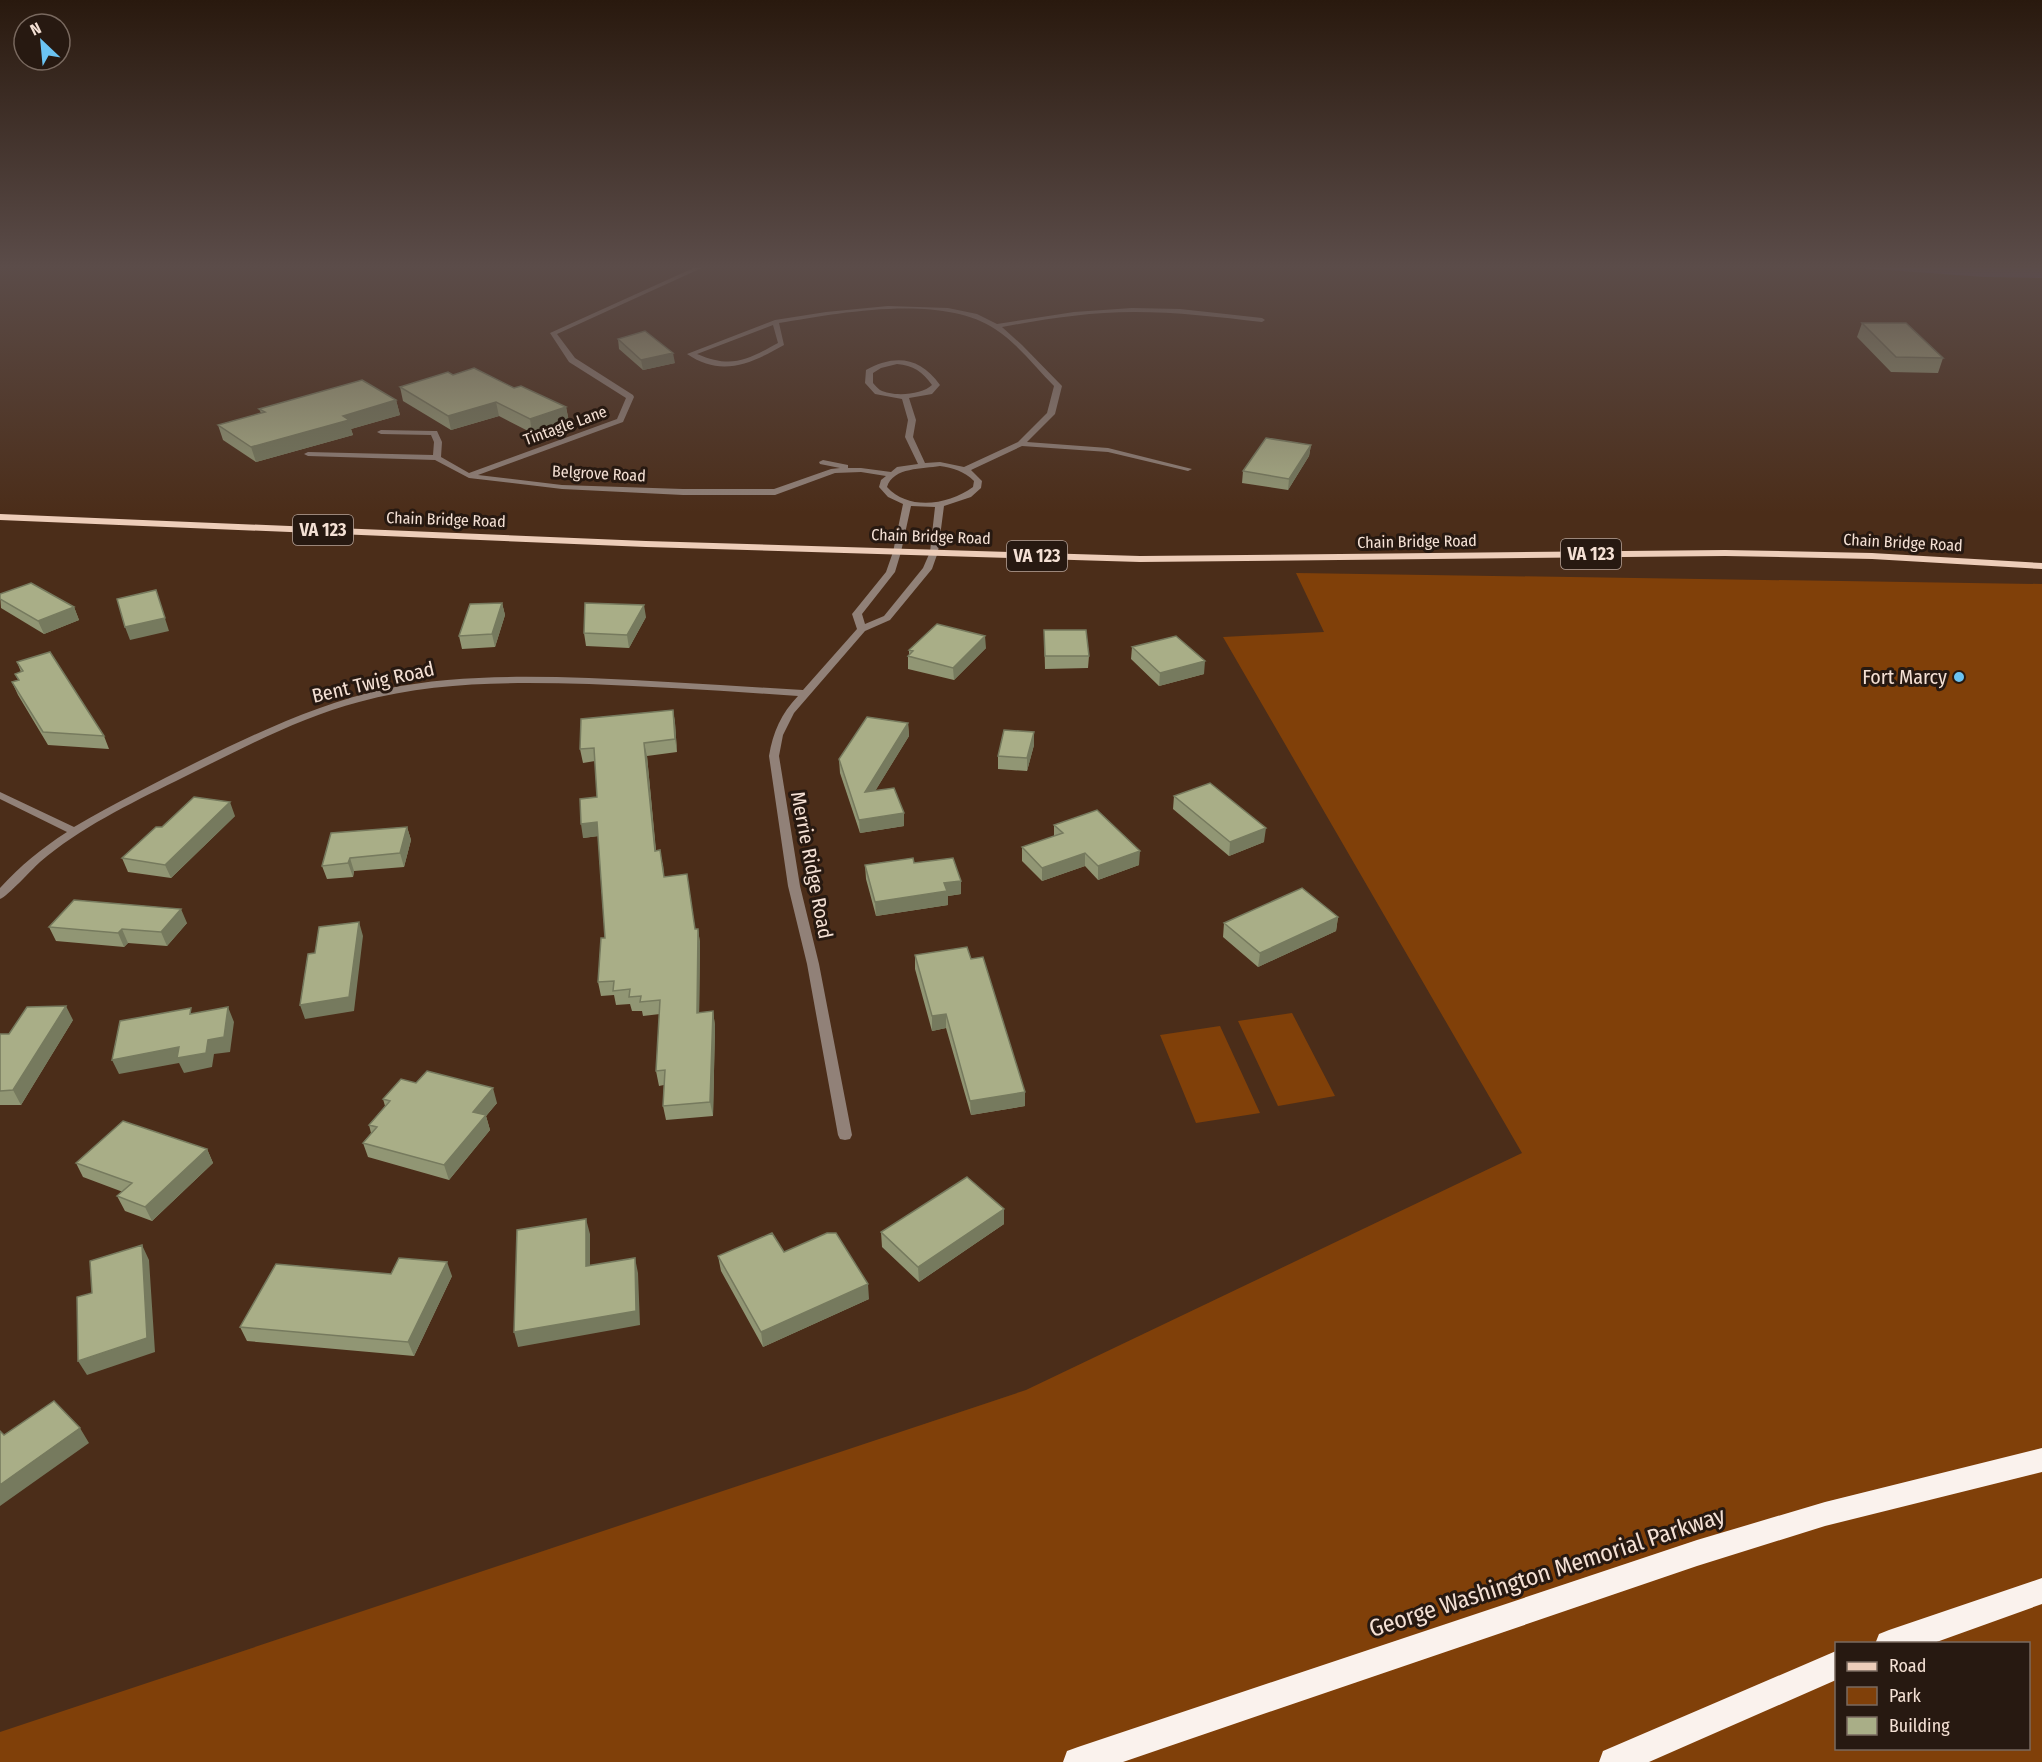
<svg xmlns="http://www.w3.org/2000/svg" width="2042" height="1762" viewBox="0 0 2042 1762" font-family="'Fira Sans Condensed',sans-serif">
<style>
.green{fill:#804009;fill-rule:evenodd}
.water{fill:#55418b}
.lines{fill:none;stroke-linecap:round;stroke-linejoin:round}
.minor{fill:#918178;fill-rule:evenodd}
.primary{fill:#edcdb9;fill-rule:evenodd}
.motorway{fill:#faf2ed;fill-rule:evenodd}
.wall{fill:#919674}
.shaded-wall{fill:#767a5e}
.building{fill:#a9ae87;stroke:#767a5e;stroke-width:1.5}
.poi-dot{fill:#6bc3f2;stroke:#271911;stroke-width:2}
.labels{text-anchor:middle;stroke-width:6;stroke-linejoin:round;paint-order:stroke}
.far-street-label{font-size:16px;fill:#f4e0d4;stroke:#271911}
.shield{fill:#271911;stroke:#b6a49a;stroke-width:1.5}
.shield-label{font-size:18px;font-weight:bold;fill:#f4e0d4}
.poi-label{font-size:20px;fill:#f4e0d4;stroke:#271911;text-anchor:end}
.street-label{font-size:20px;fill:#f4e0d4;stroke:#271911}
.near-street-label{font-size:24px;fill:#f4e0d4;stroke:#271911}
</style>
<rect width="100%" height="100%" fill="#4b2d19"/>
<path class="green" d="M1296,573L2042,584V1762H0V1732L1026,1390L1522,1153L1223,637L1324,632ZM1836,1644H2028V1748H1836Z
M1292,1013L1335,1096L1278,1106L1238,1021Z
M1220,1026L1260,1113L1196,1123L1160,1035Z"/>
<path class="water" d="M1833,266H2042V278L1984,277Z"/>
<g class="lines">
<path class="minor" d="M698,266H706L557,334L575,358L633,395L634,397L623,422L478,475L562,485L683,489H774L831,469L840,468L820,464L819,462L823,460L848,465V468H861L891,472L897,467L918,464L905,437L908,420L902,399L875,394L865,383L866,370C895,354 920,357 940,385L932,394L909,398L916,420L913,437L925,463L940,462L964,467L1018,442L1047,413L1054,386C1035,367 1018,344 995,329C942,293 838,313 779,323L784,345C752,363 722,378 687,354L775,320L826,312L888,306L948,308L977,314L997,324L1074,312L1132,308L1180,309L1262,318L1265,320L1262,322C1219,317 1177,312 1134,312C1089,312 1045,319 1002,327L1022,345L1062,386L1055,414L1027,442L1108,448L1192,469L1188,471L1108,452L1022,446L971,470L982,481L981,488L971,497L944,506L938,552L932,569L890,620L865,631L794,713L783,735L779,756L800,886L819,964L852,1135L850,1139L845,1140L840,1139L838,1135L807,964L788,886L769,756C773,732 781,714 798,696C728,691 659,687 589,684C512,682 434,681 359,702C295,719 235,752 176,781C129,804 80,828 40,862C31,870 8,896 0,899V888C20,866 42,848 67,832L0,799V792L74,827C115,803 157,782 199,761C259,732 320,703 385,689C452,675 521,676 589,678C661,681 732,686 803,690L857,629L852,614L886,572L893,552L903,504L888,497L879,487L881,480L886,476L861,472L835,473L775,495H683L562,489L469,478L435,460L308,456L304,454L308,452L433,455L434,442L431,435L381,434L377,432L381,430L434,431H437L442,442L441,457L469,473L617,419L626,398L569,362L550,333ZM773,325L778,343C747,360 732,369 697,354ZM897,364C913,365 923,372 932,385C922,395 893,397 880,390C877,388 875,385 873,383V373L881,368ZM940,466C953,468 964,471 974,481L973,487C948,505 909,511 887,487C893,467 923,469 940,466ZM911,506L935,507L930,552L923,568L884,616L865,624L862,614L895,572L901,552Z"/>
<path class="primary" d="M0,514L646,541L1140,556L1725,550L1872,553L2042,563V569L1872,559L1725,556L1140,562L646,547L0,520Z"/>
<path class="motorway" d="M2042,1448V1472L1825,1526L1697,1566L1123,1762H1063L1067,1751L1078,1747L1697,1540L1825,1502Z
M2042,1578V1604L1931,1644H1875L1879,1634L1889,1630Z
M1836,1651V1680L1649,1762H1599L1603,1751Z"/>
</g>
<path class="wall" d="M1862,323L1943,358L1938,373L1891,372L1857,337Z
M618,339L675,363L643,370L619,349Z
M453,375L514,388L566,407L569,422L532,433L499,416L451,430L403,401L400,387Z
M396,400L400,415L351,429L353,435L256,462L223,440L218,425L261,413L259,409Z
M1311,445L1309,456L1288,490L1242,483L1243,471Z
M0,594L74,607L79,620L44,634L1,608Z
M502,603L505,615L495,647L462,649L459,636Z
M646,617L629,648L586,646L584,633Z
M1044,630L1089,656L1088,668L1045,669Z
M1132,647L1204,674L1159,686L1131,659Z
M986,648L954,680L908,669V656L909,655V650Z
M17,662L104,736L109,749L48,745L18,695L12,682L18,680L15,674L21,672Z
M673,710L675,723L677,752L647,756L656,850L663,864L664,877L695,929H698L700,943L699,1013L713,1011L715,1026L713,1116L666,1120L663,1106L664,1085L659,1086L656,1071L660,1014L643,1016L642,1011H632L630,1004L616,1005L614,995L601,996L598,982L605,938L598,836L583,838L597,797L595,761L583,763L580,749Z
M908,723L909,736L875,791L904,826L860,833L840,773L839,759Z
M1034,732V745L1027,771L998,769V756Z
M1174,796L1264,842L1229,856L1173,809Z
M235,816L171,878L128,872L122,858L162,827Z
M1054,825L1139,865L1098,880L1085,866L1042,881L1022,861V847L1054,837Z
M407,827L411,840L404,867L354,871L353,877L327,879L322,866Z
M914,863L961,894L948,896V905L876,916L866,879L865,865Z
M1338,917L1336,931L1258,967L1223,937L1224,923Z
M187,923L167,946L128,943L124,947L56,941L49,927Z
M915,955L971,959L1025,1092V1106L971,1115L946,1028L932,1031L915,969Z
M73,1020L21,1105H0V1034H9Z
M383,1099L497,1103L486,1116L490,1130L449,1180L368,1157L363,1143L371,1133L369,1125L385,1106Z
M207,1149L213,1163L152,1221L125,1211L117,1196L123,1192L83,1177L76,1163Z
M1004,1209V1224L919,1282L882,1247L881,1232Z
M784,1252L869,1299L763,1347L721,1271L718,1256Z
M391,1274L452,1276L414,1356L247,1341L240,1327Z"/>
<path class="shaded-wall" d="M673,353L675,363L643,370L641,360Z
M396,400L400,415L351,429L353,435L256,462L251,447L343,416Z
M496,402L499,416L451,430L448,416Z
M566,407L569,422L532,433L530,419Z
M1311,445L1309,456L1288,490L1289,479Z
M156,590L169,631L130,640L125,627Z
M502,603L505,615L495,647L492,634Z
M644,605L646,617L629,648L627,635Z
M74,607L79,620L44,634L38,621Z
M985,636L986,648L954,680L953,668Z
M1205,661L1204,674L1159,686L1160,673Z
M673,710L675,723L677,752L675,739Z
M908,723L909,736L866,806L865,792Z
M1034,732V745L1027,771V758Z
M644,743L647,756L657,864L655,851Z
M230,802L235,816L171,878L165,865Z
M904,813V826L860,833L859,820Z
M597,822L599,836L583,838L581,824Z
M407,827L411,840L404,867L400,853Z
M1266,828L1264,842L1229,856L1230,842Z
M1140,851L1139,865L1098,880V866Z
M1085,853V866L1042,881V868Z
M350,858L354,871L353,877L348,863Z
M961,881V894L948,896V905L876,916L875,902L944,883Z
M181,909L187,923L167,946L161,932Z
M1338,917L1336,931L1258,967L1260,953Z
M359,922L363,936L354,1011L305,1019L300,1005Z
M122,929L128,943L124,947L118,933Z
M698,929L700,943L699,1027L697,1013Z
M66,1006L73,1020L21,1105L13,1090Z
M228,1007L234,1022L230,1052L214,1054L212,1067L184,1073L179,1063L119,1074L112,1060L208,1040Z
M713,1011L715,1026L713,1116L710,1102Z
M946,1014V1028L932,1031V1016Z
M493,1088L497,1103L486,1116L490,1130L449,1180L444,1165L473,1112Z
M1025,1092V1106L971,1115L970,1101Z
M207,1149L213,1163L152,1221L145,1207Z
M1004,1209V1224L919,1282L918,1267Z
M586,1219L590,1234V1281L586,1266Z
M142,1245L149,1260L155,1352L87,1375L78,1361Z
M635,1258L638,1273L640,1325L518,1347L514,1332Z
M447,1262L452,1276L414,1356L408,1342Z
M868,1284L869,1299L763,1347L761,1332Z
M80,1428L89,1443L0,1506V1485Z"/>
<path class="building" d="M1862,323H1906L1943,358L1896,357Z
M645,331L673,353L641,360L618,339Z
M474,368L514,388L521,386L566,407L530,419L496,402L448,416L400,387L448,372L453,375Z
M362,380L396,400L343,416L349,420L251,447L218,425L265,412L259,409Z
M1266,438L1311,445L1289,479L1243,471Z
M31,583L74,607L38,621L0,599V594Z
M156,590L165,618L125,627L117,599Z
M502,603L492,634L459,636L470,604Z
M585,603L644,605L627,635L584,633Z
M937,624L985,636L953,668L908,656L913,651L909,650Z
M1044,630H1086L1089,656H1045Z
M1176,636L1205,661L1160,673L1132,647Z
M50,652L104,736L43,732L12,682L19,680L15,674L23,671L17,662Z
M673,710L675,739L644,743L655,851L660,850L664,877L687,874L695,929H698L697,1013L713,1011L710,1102L663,1106L665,1070L656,1071L660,1000L640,1002L641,996L629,997L630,989L613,991L614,981L598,982L601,938H605L597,822L581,824L580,799L597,797L594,748L580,749L581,719Z
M867,717L908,723L865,792L894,788L904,813L859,820L839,759Z
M1004,730L1034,732L1027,758L998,756Z
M1210,783L1266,828L1230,842L1174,796Z
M194,797L230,802L165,865L122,858L156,827H162Z
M1097,810L1140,851L1098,866L1085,853L1042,868L1022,847L1063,833L1054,825Z
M407,827L400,853L350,858L348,863L322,866L331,833Z
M913,858L914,863L953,858L961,881L944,883L947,891L875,902L865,865Z
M1302,888L1338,917L1260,953L1224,923Z
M74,900L181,909L161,932L122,929L118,933L49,927Z
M359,922L349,997L300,1005L308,954L315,953L319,927Z
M967,947L971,959L983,957L1025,1092L970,1101L946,1014L932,1016L915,955Z
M66,1006L13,1090L0,1091V1034H9L27,1007Z
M228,1007L224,1037L208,1040L206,1053L177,1058L179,1047L112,1060L120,1021L191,1008L190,1014Z
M427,1071L493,1088L473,1112L486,1115L444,1165L363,1143L377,1127L369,1125L390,1101L383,1099L401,1079L416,1083Z
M123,1121L207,1149L145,1207L117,1196L132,1183L76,1163Z
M967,1177L1004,1209L918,1267L881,1232Z
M586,1219V1266L635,1258L636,1311L514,1332L517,1230Z
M772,1233L784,1252L827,1233H836L868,1284L761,1332L718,1256Z
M142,1245L147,1338L78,1361L77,1297L92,1293L90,1261Z
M399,1258L447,1262L408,1342L240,1327L276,1264L391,1274Z
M54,1401L80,1428L0,1485V1431L4,1435Z"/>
<linearGradient id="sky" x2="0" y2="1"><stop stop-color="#29190e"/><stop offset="0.52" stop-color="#5b4c49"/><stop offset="1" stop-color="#5b4c49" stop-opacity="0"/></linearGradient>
<rect width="2042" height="513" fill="url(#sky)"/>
<circle class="poi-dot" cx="1959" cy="677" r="6"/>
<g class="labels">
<g class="far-street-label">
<text transform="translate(565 425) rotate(-20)" y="6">Tintagle Lane</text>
<text transform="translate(599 473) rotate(3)" y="6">Belgrove Road</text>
<text transform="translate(446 519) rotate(2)" y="6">Chain Bridge Road</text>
<text transform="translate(931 536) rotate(2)" y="6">Chain Bridge Road</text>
<text transform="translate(1417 541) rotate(-1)" y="6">Chain Bridge Road</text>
<text transform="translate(1903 542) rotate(3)" y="6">Chain Bridge Road</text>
</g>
<g class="shield">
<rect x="293" y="515" width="60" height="30" rx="4.5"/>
<rect x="1561" y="539" width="60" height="30" rx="4.5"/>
<rect x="1007" y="541" width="60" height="30" rx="4.5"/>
</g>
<g class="shield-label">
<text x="323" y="536">VA 123</text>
<text x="1591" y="560">VA 123</text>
<text x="1037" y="562">VA 123</text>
</g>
<g class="poi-label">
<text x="1947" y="684">Fort Marcy</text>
</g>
<g class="street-label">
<text transform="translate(373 682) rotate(-13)" y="7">Bent Twig Road</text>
<text transform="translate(812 865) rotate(79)" y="7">Merrie Ridge Road</text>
</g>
<g class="near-street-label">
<text transform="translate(1547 1572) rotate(-18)" y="8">George Washington Memorial Parkway</text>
</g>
</g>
<rect x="1835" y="1642" width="195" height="108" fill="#271911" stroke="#79695f" stroke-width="1.5"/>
<rect x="1847" y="1662" width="30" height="9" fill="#edcdb9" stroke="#79695f" stroke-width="1.5"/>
<text x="1889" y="1672" font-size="18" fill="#f4e0d4">Road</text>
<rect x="1847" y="1687" width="30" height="18" fill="#804009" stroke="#79695f" stroke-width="1.5"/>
<text x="1889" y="1702" font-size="18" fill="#f4e0d4">Park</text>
<rect x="1847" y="1717" width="30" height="18" fill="#a9ae87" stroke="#79695f" stroke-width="1.5"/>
<text x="1889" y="1732" font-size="18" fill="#f4e0d4">Building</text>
<g transform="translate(42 42) rotate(334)"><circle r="28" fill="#271911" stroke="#79695f" stroke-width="1.5"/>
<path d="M0-4.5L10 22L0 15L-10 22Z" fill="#6bc3f2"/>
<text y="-9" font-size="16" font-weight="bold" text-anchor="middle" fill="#f4e0d4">N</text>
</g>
</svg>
